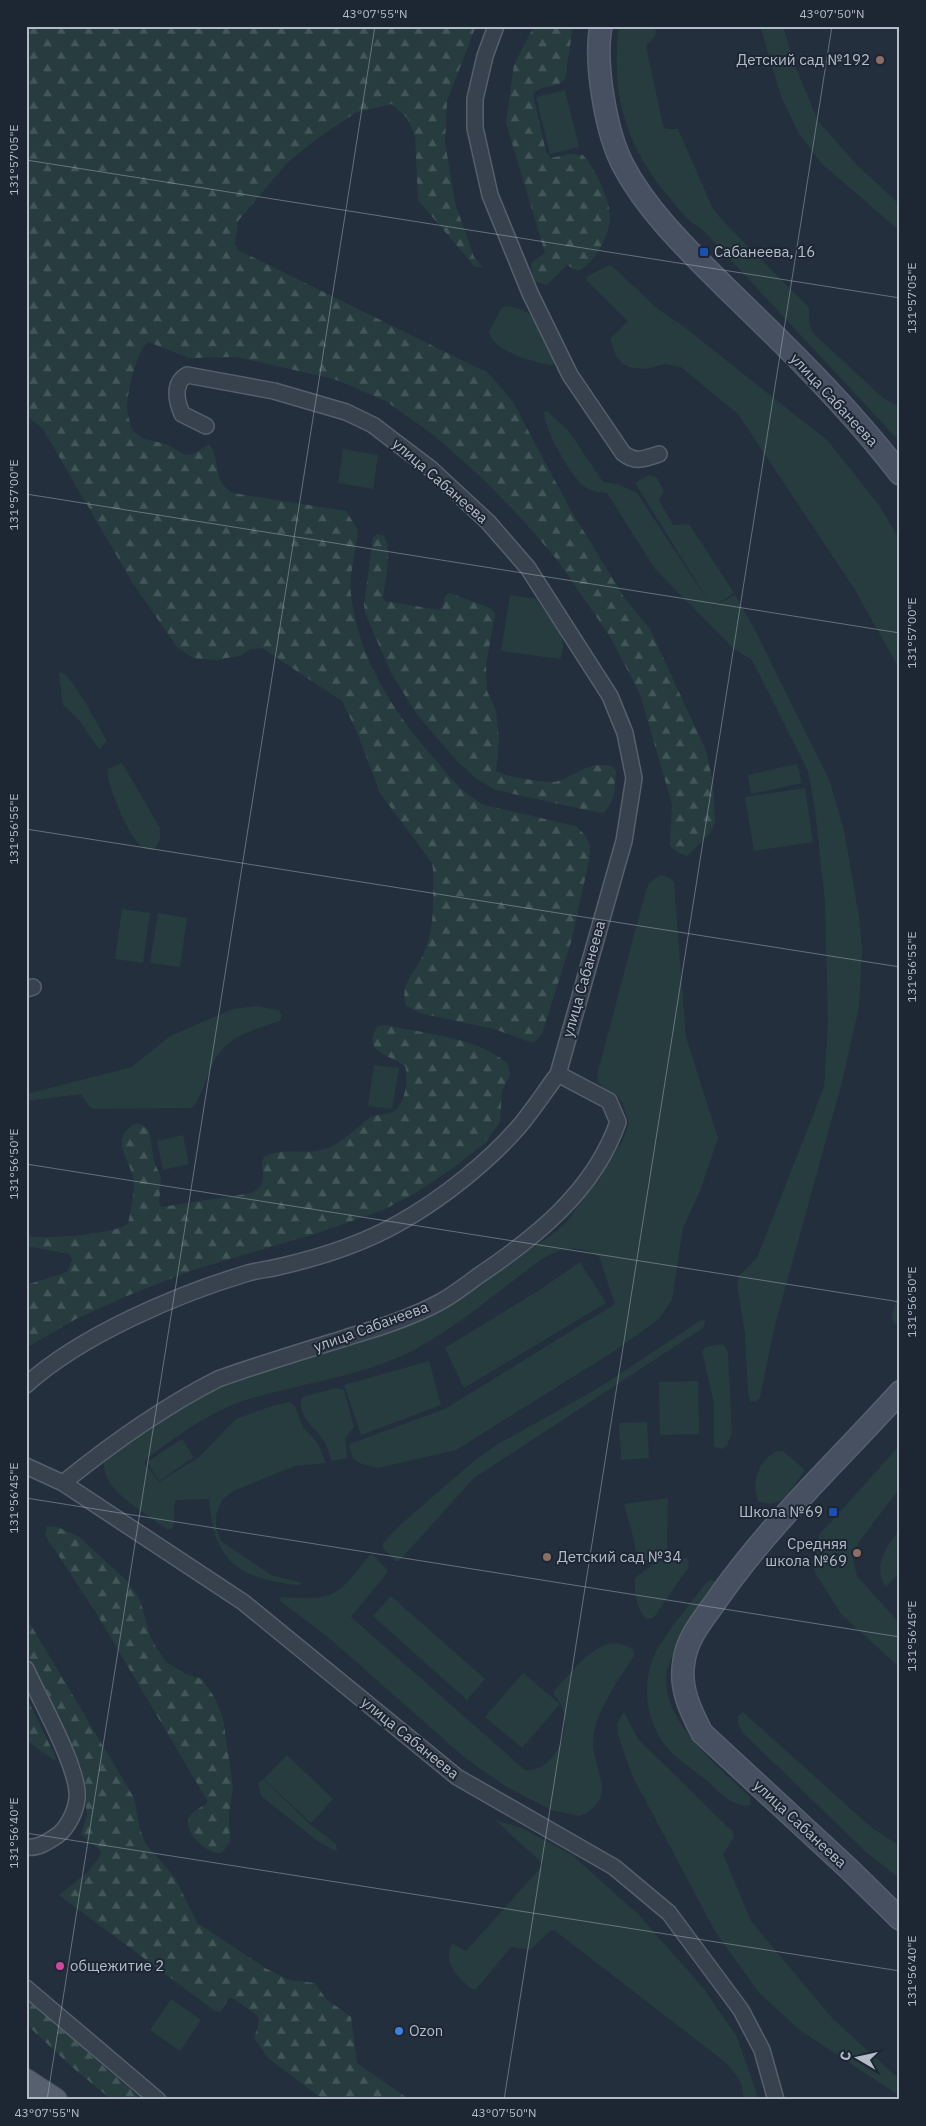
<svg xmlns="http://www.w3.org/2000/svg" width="926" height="2126" viewBox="0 0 926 2126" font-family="'IBM Plex Sans',sans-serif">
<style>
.green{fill:#263c3f}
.forest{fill:url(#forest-firs)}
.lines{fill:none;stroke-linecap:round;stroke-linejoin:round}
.street-casing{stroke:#565f6c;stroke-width:18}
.secondary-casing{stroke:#565f6c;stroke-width:24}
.primary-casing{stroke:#414a57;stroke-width:26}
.street{stroke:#38414e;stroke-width:15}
.secondary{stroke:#465061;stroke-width:21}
.primary{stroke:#56606e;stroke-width:24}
.ticks{fill:none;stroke:#b4bcc9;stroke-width:1;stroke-opacity:0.45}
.education-dot{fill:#8d6e63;stroke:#1d2633;stroke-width:2}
.transit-dot{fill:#1a4fb4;stroke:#1d2633;stroke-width:2}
.hotel-dot{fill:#d1479c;stroke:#1d2633;stroke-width:2}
.shop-dot{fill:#3f7fe0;stroke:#1d2633;stroke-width:2}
.labels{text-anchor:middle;stroke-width:4;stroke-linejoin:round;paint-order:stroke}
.poi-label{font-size:15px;fill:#b4bcc9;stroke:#1d2633;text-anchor:start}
.street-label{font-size:15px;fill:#b4bcc9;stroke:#1d2633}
.neatline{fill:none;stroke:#b4bcc9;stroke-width:2}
.ticks-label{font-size:12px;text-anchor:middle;fill:#b4bcc9}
</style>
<defs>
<pattern id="forest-firs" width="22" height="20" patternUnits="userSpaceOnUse" patternTransform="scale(1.25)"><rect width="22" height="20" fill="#263c3f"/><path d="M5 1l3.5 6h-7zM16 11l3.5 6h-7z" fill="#435659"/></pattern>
</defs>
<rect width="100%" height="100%" fill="#242f3e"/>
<path class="green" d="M619,26H655L656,35L646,46L663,125L666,129H678L713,209L722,220L809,308V323L813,333L884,399L900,407V442L701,228C688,223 679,209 671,199C626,148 610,94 619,26Z
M760,26H783L794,63L818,121L856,164L900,205V231L821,163L798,132L781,96Z
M565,90L579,147L550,154L536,97Z
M607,266H612L658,309L683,326L828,441L878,504L900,540V670L855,590L738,414L681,367L664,364L647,369L633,368L623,364L616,356L610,339L628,321L586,280V277Z
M505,306C539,308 543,333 555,360L554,365C537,364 492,351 489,332L501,309Z
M547,411L568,430L603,482L618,484L637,493L712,607L635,483L649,475L657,478L664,491L659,500L673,525L689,524L734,593L712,607L735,595L755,630L830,782L844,830L859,917L862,949L859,1007L842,1082L775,1325L760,1397L756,1402L750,1401L748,1392L745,1334L737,1284L739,1276L757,1258L824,1087L828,1024L825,902L815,810L808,771L752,660L734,649L655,569L607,493C599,492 592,492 585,487C572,479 543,427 544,412Z
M343,449L378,455L373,489L338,483Z
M510,595L536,599C549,617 571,636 560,659L501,651Z
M61,672C75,679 98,726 107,741L99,749L78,719L63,705L59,674Z
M122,763L160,828V840L154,850C150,850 146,850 142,847C130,839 105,783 108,769Z
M797,764L802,783L751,794L748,775Z
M805,788L813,842L754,851L745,797Z
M661,875L670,878L674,882L686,1037L718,1138L700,1191L683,1228L672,1300L659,1319L616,1350L456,1450L378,1468L362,1464L353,1459L349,1446L352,1443L445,1409L615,1304L599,1256C561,1236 539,1262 509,1284C473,1311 435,1343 392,1360C345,1379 294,1385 246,1400C209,1412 177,1436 146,1459L145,1464L159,1482L199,1457L236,1419L272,1406L289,1402L294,1405L303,1427L317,1442L326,1463L295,1466L233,1491L222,1500L216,1515V1528L221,1541L271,1575L303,1583L298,1585C236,1578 214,1561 209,1499L176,1500C171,1508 176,1519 173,1528L168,1530C146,1513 96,1488 105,1457L201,1391L443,1305L549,1237L565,1224L595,1183L622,1142L629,1123L622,1102L616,1095L603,1088L599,1083L597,1075L646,890L650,882Z
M122,909L150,913L143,963L115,959Z
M158,913L187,918L180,967L150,963Z
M256,1006L279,1010L282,1016L280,1021C248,1032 224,1036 210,1070C205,1083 201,1096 192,1108L94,1109L89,1106L81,1094L26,1101V1094L132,1067L170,1036L233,1009Z
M374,1065L399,1068L392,1109L368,1106Z
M183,1135L189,1164L163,1170L157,1141Z
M580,1262L606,1303L464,1388L445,1348L541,1289Z
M900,1287V1327L894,1323L892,1315Z
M701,1320L706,1321L703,1328L474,1478L399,1561H395L383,1548V1543L399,1526L475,1460L498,1444L600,1387Z
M722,1344L726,1348L728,1354L732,1433L727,1445L722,1449L714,1447V1403L702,1351L705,1347Z
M429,1361L441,1405L361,1435L344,1385Z
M698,1381L699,1434L660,1435L659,1382Z
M336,1388L344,1390L354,1427L345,1438L347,1458L332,1461C329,1454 327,1445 323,1439C314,1428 296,1414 302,1397Z
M647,1422L649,1458L621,1460L619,1423Z
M182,1439L194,1457L159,1481L147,1462Z
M900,1445V1488L861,1539L852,1555L857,1576L900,1624V1668L841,1614L814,1571L819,1535Z
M777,1451H783L805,1470C791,1488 782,1512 758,1501C751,1481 759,1460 777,1451Z
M668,1498L667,1556L638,1566L634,1540L624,1504Z
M900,1529V1572L886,1587C871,1568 888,1544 900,1529Z
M370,1555H373L388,1570L386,1574L351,1617L525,1770C557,1773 579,1719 554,1695V1691C573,1671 603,1626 633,1650L634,1656C619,1679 593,1715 593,1743C593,1757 605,1783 601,1796C597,1806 589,1813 579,1816L551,1810L505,1786L485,1772L463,1756L329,1638L279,1600L282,1597C297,1598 317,1600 332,1594C345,1589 361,1566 370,1555Z
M675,1557L686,1558L689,1561L688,1568L654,1617L650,1619L645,1618C636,1606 634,1592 635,1578L656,1562Z
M711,1580L717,1582C702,1607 684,1632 671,1659C647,1712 718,1765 750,1797L751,1805C735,1810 716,1789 706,1780C695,1771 683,1763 673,1754C645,1727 639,1681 658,1648C672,1625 690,1604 706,1583Z
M391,1596L485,1679L467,1700L373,1616Z
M523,1673L560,1704L522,1748L485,1717Z
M624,1712L638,1739L733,1832L734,1837L723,1854L751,1921L833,2019L900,2080V2096L801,2031L760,1994L716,1933L632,1775L618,1735L617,1723Z
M743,1712L872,1828L900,1846V1879L864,1850L742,1732L738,1723V1716Z
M287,1755L333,1799L311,1823L264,1779Z
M263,1779L311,1825L336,1844L337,1852L319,1842L261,1796L258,1783Z
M495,1820L522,1828L572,1855L639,1915L704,1989L737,2037L759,2100H743C745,2084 735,2073 725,2062L554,1930L550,1931L530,1950L511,1947L476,1989H472C458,1978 442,1962 452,1943L466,1951L543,1865L542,1863Z
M171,1999L201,2020L180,2051L150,2030Z"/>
<path class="forest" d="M26,26H476L447,101L445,142L455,203L474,257L483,267H475L418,200L415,136L407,118L392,104L355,113L315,140L287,163L238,221L235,244L238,250L488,373L513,402L570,509L625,599L650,629L706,751L713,782L715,823L710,833L687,856L679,853L670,846L672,804L640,694L609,635L558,561L524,521L482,478L435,436L386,401L334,379L236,357L189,358L148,342C137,349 126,397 127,410C128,416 130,423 132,430L144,439L166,444L186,455L193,454L208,445L212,448C220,465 213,482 233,493L346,511L358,530C356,550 349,575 351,595C359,660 394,713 437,762C451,779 464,794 484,805L576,826L585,835L590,846L589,861L571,942L542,1034L533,1043L494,1029L423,1014L406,1006C400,986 411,977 420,961C436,932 433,902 433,870L432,863L380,793L357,732L342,701L262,648L251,649L240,656L214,660L193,658L177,647L132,582L43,429L26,415Z
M534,26H573L565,79C558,89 541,84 533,94L546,152L551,158L569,154L583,155C595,168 605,191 609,208C614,229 597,261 578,271L567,265L547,285L534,281L531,268L532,262L545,253L506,123L514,65Z
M377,534L384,536C393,550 385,581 383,598L385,601L439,610L443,607L445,596L450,593L490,608L495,614L486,665L487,691L496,711L499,740L496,771C504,776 545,783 554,782C575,777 589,759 613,767L616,771L614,796L605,812L600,813L496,790L477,779L457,761L416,713L391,673L365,613L364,605L373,537Z
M386,1025C424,1034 478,1037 508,1064L510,1075L502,1091L500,1122L485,1143L449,1171L412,1195L383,1210L321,1232L193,1270L134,1293L76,1319L26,1348V1285L67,1272L72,1261L70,1254L26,1246V1236C48,1239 110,1235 128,1224C130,1213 136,1187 133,1177C129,1159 111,1143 131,1126C138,1121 143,1125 149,1130L154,1161L161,1178L159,1204L162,1207L252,1193C272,1180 258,1172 264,1157C282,1147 302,1155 321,1150C341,1145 352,1131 368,1119C374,1114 383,1115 390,1113C405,1109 409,1078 405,1066C390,1055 360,1052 378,1026Z
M47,1526L57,1527L78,1536L127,1581L140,1600L151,1639L166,1662L186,1674L202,1679L215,1698L223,1718L233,1787L229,1814L230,1842L222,1853C206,1855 181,1830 190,1816C193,1811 202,1807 206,1804L207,1800L95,1611L45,1535Z
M26,1617L134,1798L140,1829L146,1844L175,1878L197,1923L267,1969L289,1980L315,1983L326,1999L351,2017L357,2063L410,2100H324L268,2058L254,2038L259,2023L258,2016L232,1998H229L220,2012L215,2011L59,1895L88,1872L101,1855L100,1850L81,1834L87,1815L81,1767L26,1651Z
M26,1696L56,1758L55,1761L26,1740Z
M26,1999L143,2100H112L72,2067L26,2024Z"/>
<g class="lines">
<defs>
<path id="street" d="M496,26L485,56L475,99V128L490,195L530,293L570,375L623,453C635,463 644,459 659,454
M206,426L182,414C176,400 173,383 187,375L274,391L346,412L373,425L390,438L431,469L488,522L528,568L610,696L625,733L634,778L624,841L558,1074L609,1101L618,1122C594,1191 536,1237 478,1276C466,1285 453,1295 440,1302C411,1318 377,1328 345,1338C303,1351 260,1364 218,1379C163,1407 111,1444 63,1483L243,1602L457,1777L614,1867L669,1913L741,2010L762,2050L776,2100
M26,989L33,987
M26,1385C81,1335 178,1294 248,1273C259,1270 271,1269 282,1266C321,1257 364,1243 399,1223C442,1199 491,1160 522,1123C535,1107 546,1090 558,1074
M26,1466L63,1483
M26,1669C39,1698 80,1770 77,1798C76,1811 68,1827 58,1835C49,1841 38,1849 26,1847
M26,1988L158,2100"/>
<path id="secondary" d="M601,26C594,63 606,134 624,167C648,212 688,250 724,286C785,345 848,406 900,474
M900,1392C837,1462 767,1526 714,1604C701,1622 687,1639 684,1661C679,1687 690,1710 702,1733L849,1869L900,1919"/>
<path id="primary" d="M26,2081L55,2100"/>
</defs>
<use href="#street" class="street-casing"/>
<use href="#secondary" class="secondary-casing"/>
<use href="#primary" class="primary-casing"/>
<use href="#street" class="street"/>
<use href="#secondary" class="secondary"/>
<use href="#primary" class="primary"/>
</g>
<path class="ticks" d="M26,160L900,298M26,494L900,633M26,829L900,967M26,1164L900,1302M26,1498L900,1637M26,1833L900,1971M47,2100L375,26M504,2100L832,26"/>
<g class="education-dot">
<circle cx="880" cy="60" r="5"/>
<circle cx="857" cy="1553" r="5"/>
<circle cx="547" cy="1557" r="5"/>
</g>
<g class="transit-dot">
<rect x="699" y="247" width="10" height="10" rx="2.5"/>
<rect x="828" y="1507" width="10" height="10" rx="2.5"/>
</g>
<circle class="hotel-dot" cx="60" cy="1966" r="5"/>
<circle class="shop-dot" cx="399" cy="2031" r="5"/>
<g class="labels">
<g class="poi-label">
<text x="870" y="65" text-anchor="end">Детский сад №192</text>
<text x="714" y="257">Сабанеева, 16</text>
<text x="823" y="1517" text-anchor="end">Школа №69</text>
<text x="847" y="1549" text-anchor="end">Средняя<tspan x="847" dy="17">школа №69</tspan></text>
<text x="557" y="1562">Детский сад №34</text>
<text x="70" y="1971">общежитие 2</text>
<text x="409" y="2036">Ozon</text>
</g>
<g class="street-label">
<text transform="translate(834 400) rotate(47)" y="5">улица Сабанеева</text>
<text transform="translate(440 481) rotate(41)" y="5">улица Сабанеева</text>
<text transform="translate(584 979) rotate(-74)" y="5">улица Сабанеева</text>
<text transform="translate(371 1327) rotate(-20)" y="5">улица Сабанеева</text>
<text transform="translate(410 1738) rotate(39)" y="5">улица Сабанеева</text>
<text transform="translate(800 1824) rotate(43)" y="5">улица Сабанеева</text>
</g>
</g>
<rect width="926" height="2126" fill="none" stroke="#1d2633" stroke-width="55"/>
<g transform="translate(858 2058) rotate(279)" stroke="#1d2633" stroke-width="4" paint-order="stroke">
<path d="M0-4L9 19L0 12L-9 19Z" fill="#b4bcc9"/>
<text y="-8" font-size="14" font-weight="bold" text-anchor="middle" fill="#b4bcc9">С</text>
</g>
<rect x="28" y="28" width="870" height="2070" class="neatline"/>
<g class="ticks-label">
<text x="375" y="18">43°07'55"N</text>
<text x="832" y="18">43°07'50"N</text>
<text transform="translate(14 160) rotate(-90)" y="4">131°57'05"E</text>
<text transform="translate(912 298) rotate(-90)" y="4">131°57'05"E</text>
<text transform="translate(14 495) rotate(-90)" y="4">131°57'00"E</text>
<text transform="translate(912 633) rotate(-90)" y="4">131°57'00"E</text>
<text transform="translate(14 829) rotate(-90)" y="4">131°56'55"E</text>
<text transform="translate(912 967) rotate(-90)" y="4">131°56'55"E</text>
<text transform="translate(14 1164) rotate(-90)" y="4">131°56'50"E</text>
<text transform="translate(912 1302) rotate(-90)" y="4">131°56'50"E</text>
<text transform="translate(14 1498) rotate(-90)" y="4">131°56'45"E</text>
<text transform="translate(912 1636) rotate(-90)" y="4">131°56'45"E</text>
<text transform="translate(14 1833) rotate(-90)" y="4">131°56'40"E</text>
<text transform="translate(912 1971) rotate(-90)" y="4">131°56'40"E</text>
<text x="47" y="2117">43°07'55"N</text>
<text x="504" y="2117">43°07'50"N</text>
</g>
</svg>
